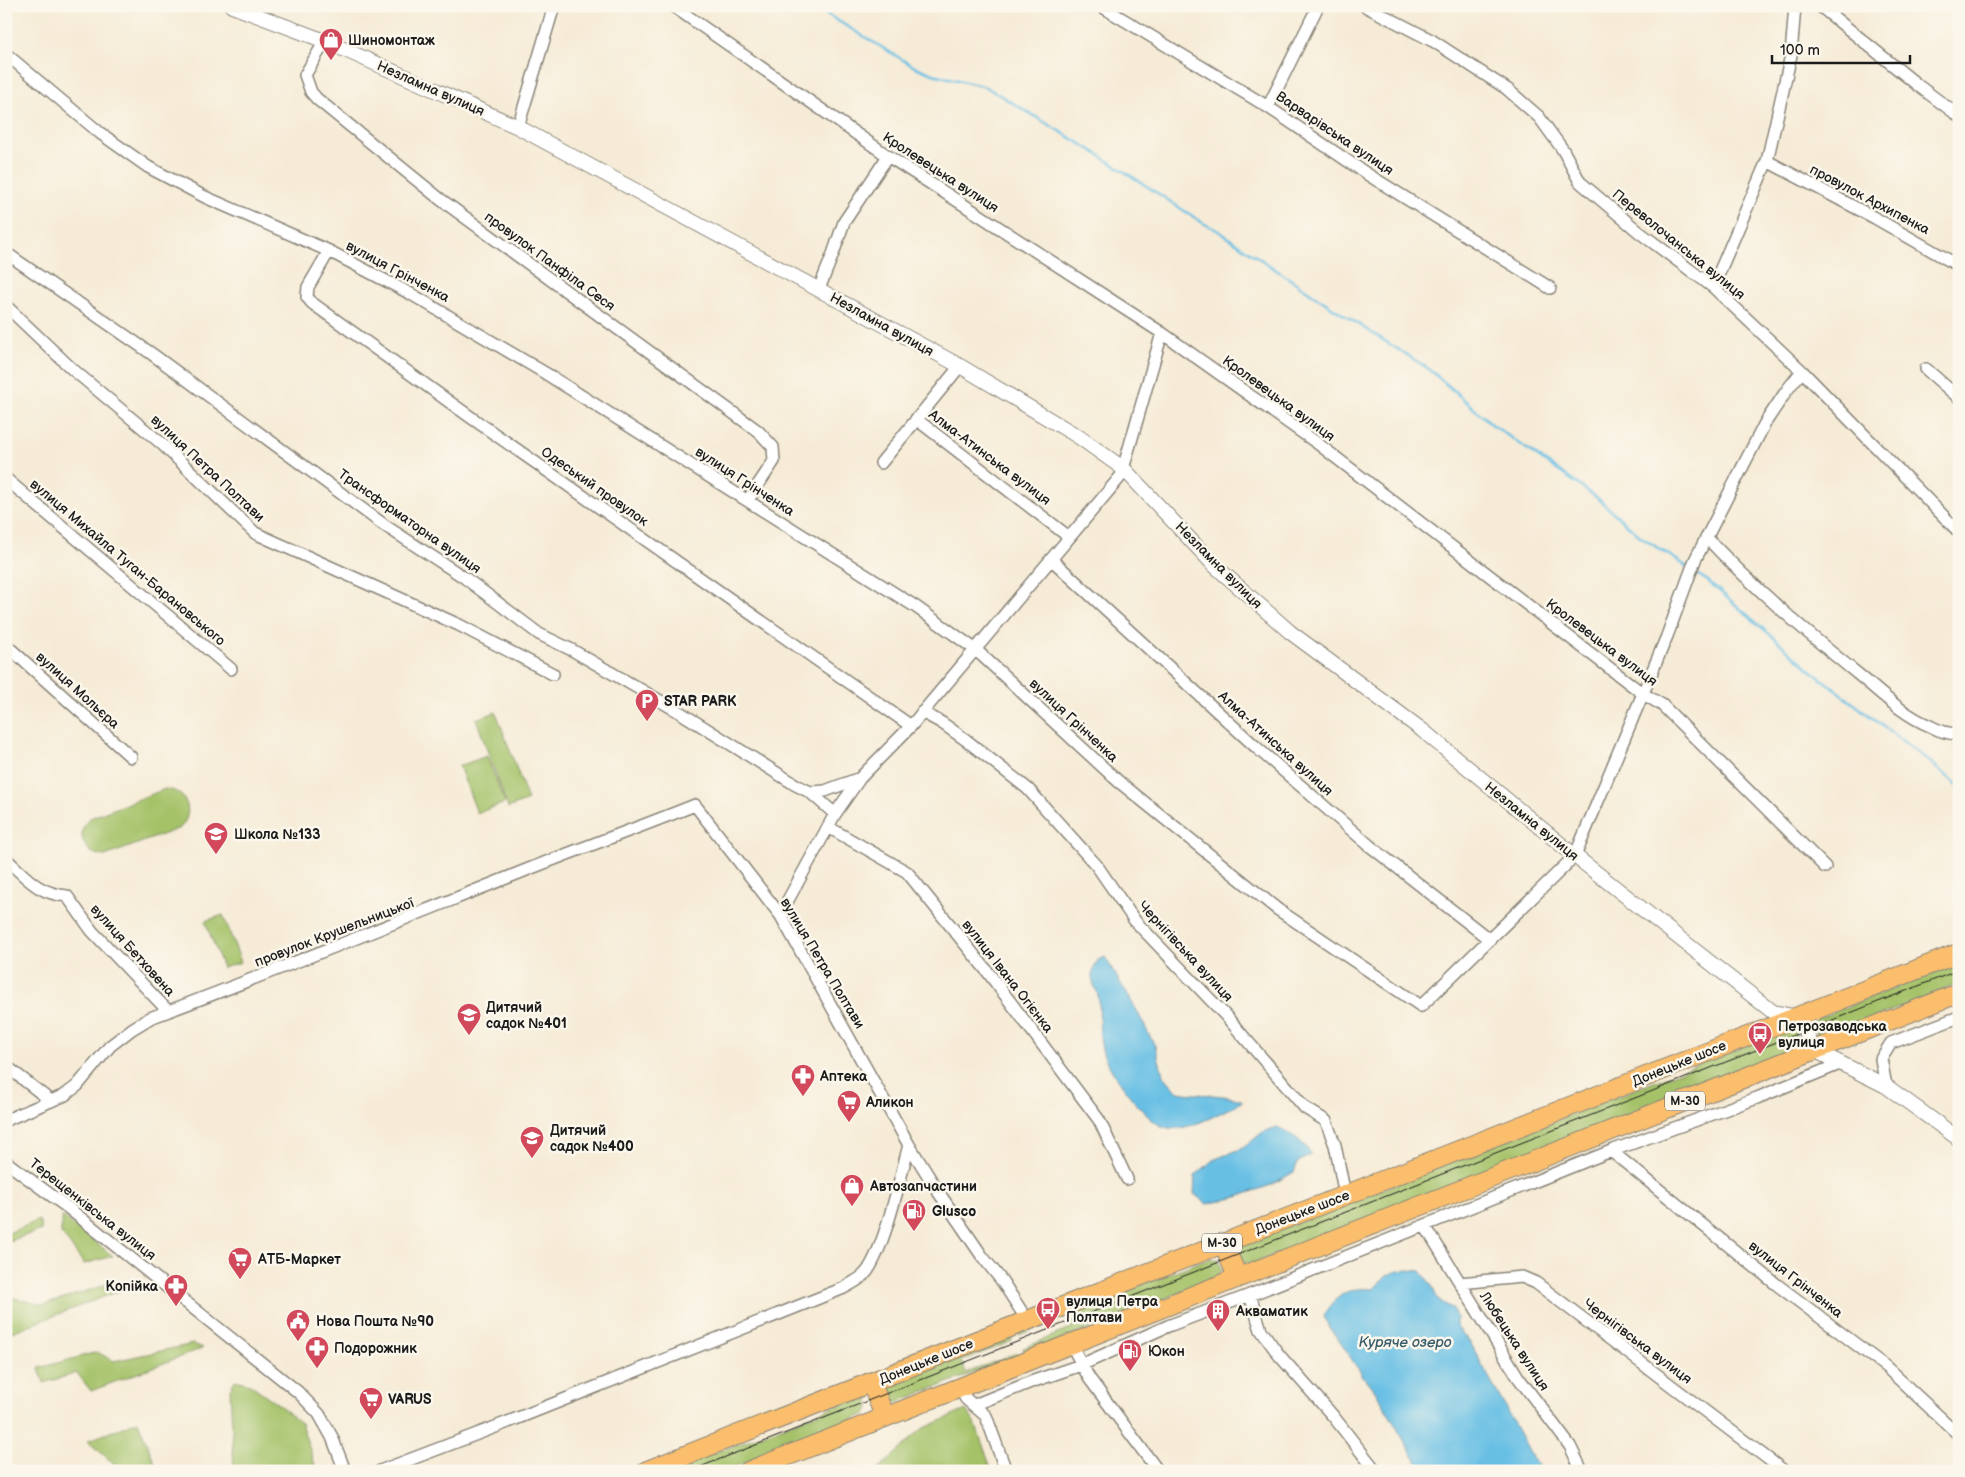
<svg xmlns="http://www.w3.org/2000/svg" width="1965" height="1477" viewBox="0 0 1965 1477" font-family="'Balsamiq Sans',sans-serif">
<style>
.green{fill:#a5c269;stroke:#606f42}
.water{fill:#67bfe4;stroke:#426e80}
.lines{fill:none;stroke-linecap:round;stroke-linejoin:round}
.stream{stroke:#67bfe4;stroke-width:2.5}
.minor-casing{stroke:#898479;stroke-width:14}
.tertiary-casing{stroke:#898479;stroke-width:16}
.trunk-casing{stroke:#898479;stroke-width:21}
.minor{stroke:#fff;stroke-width:11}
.tertiary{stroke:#fff;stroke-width:14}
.trunk{stroke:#fabe6d;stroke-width:19}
.tram{stroke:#1c1c1c;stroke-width:1}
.labels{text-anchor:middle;stroke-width:5;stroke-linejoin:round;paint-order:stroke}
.shield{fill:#fbf7ec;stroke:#5f5e5a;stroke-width:1}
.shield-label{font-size:12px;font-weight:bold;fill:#1c1c1c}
.poi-label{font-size:14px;font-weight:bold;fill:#1c1c1c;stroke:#fbf7ec;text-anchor:start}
.street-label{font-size:14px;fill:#1c1c1c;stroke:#fbf7ec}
.water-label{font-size:15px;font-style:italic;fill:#3a5d6c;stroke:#fbf7ec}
</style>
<rect width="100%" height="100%" fill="#fbf7ec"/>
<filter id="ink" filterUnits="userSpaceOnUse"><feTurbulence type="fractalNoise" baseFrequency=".02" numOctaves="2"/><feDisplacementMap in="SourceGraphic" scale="10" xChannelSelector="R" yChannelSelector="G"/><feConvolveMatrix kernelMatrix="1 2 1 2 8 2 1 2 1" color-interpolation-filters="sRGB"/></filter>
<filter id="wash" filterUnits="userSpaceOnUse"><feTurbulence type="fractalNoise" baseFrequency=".0096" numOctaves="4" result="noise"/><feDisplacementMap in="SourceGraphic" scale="20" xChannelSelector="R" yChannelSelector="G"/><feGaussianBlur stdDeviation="1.12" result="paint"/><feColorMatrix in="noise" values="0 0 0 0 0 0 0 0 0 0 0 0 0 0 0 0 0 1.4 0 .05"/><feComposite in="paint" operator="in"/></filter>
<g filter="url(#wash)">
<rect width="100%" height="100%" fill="#f6ebd6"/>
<path class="green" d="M496,712L528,800L508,808L476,719Z
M487,756L505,803L477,813L459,766Z
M165,789C187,790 195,813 180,828L105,856C83,855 74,832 90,818Z
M223,915L241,962L223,968L205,921Z
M1959,962V984L1825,1037L1817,1034L1814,1026L1816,1019Z
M1788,1029L1795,1033L1799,1042L1797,1048L1252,1264L1241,1262C1238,1256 1237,1252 1239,1246Z
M62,1216L113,1256L84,1264L61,1233Z
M39,1220L42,1230L6,1242V1234Z
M1209,1258L1218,1260L1222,1269L1217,1278L1025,1354L1023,1348L1072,1328L1068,1316L1019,1335L1018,1333Z
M114,1282L119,1291L12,1332L6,1324V1296L44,1305Z
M1010,1336L1012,1341L962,1361L966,1373L1017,1353L1018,1356L898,1402L891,1399L888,1389L892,1383Z
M193,1344L203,1348L91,1391L77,1373L44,1383L39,1368L97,1352L114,1361Z
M235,1380L250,1384L278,1404L301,1423L317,1471H234L230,1389Z
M862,1396L868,1400L870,1406L866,1414L724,1471H668Z
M966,1410L975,1423L992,1471H877L922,1429Z
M138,1421L158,1471H123L87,1441Z"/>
<path class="water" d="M1105,957L1136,1009L1156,1048L1163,1075L1178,1092C1199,1096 1224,1093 1243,1101C1223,1111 1184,1136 1162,1126C1144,1119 1109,1071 1103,1053C1098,1036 1100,1017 1099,1000C1098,992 1091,982 1092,974C1093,970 1096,964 1098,960Z
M1277,1127C1291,1134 1304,1141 1311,1155L1298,1162L1294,1172L1271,1185L1237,1197L1207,1204L1194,1194L1195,1176L1213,1160L1243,1148L1263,1132Z
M1407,1270L1421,1271L1432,1286L1438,1300L1452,1308L1456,1317V1326L1471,1344L1533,1459L1543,1471H1425L1413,1456L1378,1395L1363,1376L1323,1317C1338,1294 1346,1287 1374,1289C1384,1276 1391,1271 1407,1270Z"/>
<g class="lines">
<path class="stream" d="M813,6L913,66L933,74L986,87L1096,153L1203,223L1217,230L1333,308L1429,369L1494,426L1596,497L1641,537L1689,568
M1695,573L1708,581L1819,677L1930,762L1959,786"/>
</g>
</g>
<g filter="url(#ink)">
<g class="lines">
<defs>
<path id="minor" d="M673,6L888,156L1162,333L1317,443L1642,693L1662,705L1825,867
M1101,6L1268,107L1367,174L1550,288
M1365,6L1433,41L1507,89L1539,117L1563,150L1580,182L1639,232L1713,287L1802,371L1959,532
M1820,6L1920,87L1959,116
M325,41L305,75L311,92L317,99L440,199L758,431L773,447L774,461L748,500
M6,54L100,133L148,167L205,197L329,251L411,294L545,373L916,607L976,650L1118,781L1277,909L1421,1006L1575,856L1667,636L1695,560L1765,423L1787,390L1802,371
M1268,107L1318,6
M518,127L554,6
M1767,161L1875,218L1959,266
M329,251L308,287L307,297L312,303L469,416L911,726
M6,253L152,354L384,525L465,578L539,634L572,650L681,713L796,785L810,792L825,791L860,778
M1713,287L1767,161L1791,55L1795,6
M819,289L833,254L844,222L888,156
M6,306L71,368L162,444L255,533L459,625L553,674
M1926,369L1959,398
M916,419L1069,537
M881,463L960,366
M6,479L231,669
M1707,538C1754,588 1806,632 1859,675C1881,693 1903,715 1930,726C1939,731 1949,734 1959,734
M1051,559L1257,748L1370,846L1490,940
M6,645L131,757
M922,712L942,723L966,740L1028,789L1097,866L1135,921L1225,1015L1305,1108L1326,1121L1335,1145L1345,1195
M810,792L835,814
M828,827L907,872L987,971L1099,1120L1127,1179
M6,859C27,878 37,893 67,896L92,931L168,1011
M781,916L788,900L835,814L860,778L911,726L1121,476L1162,333
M6,1066L51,1101
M1886,1086L1881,1059L1891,1043L1959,1017
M6,1120L65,1095L77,1086L110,1046L132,1029L150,1018C271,973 389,925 509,877C570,852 633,830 695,805L781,916L909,1145L939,1193L982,1256L1002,1281L1027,1320
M1611,1151L1776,1284L1886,1367L1959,1435
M6,1162L67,1207L298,1392L319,1414L332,1437L345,1471
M1425,1226L1518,1377L1570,1446L1582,1471
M1460,1283L1522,1277L1536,1283L1784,1471
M1250,1295L1261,1330L1279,1355L1333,1416L1376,1471
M1071,1344L1089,1378L1158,1471
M960,1388L966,1399L986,1416L1006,1471
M974,1405L1031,1382L1081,1365L1168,1326L1250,1295L1611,1151L1757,1098L1842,1063
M380,1471L498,1426L844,1288C850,1284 859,1280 864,1275C883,1256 901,1174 909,1145"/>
<path id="tertiary" d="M232,6L325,41L518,127L960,366L1079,437L1124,469L1215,566L1290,632L1422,730L1575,856L1773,1012L1798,1017L1814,1050L1886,1086L1959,1139"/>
<path id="trunk" d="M1223,1243L1238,1278
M871,1382L885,1417
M646,1471L1959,953
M749,1471L1959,993"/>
</defs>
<use href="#minor" class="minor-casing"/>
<use href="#tertiary" class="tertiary-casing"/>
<use href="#trunk" class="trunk-casing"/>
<use href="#minor" class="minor"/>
<use href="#tertiary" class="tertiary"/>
<use href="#trunk" class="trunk"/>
<path class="tram" d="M690,1471L1959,970"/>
</g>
</g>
<defs>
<symbol id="shop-pin" viewBox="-11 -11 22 30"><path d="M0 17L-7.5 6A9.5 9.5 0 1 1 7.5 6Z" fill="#d1495b" stroke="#fbf7ec"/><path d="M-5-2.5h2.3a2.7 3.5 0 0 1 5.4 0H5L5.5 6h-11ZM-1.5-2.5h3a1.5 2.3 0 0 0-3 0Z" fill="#fff"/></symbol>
<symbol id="parking-pin" viewBox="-11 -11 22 30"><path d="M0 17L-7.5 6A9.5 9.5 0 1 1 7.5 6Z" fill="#d1495b" stroke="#fbf7ec"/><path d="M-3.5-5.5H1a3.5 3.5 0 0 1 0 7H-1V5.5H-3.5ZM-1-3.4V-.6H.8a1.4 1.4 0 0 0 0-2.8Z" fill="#fff"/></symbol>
<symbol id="school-pin" viewBox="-11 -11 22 30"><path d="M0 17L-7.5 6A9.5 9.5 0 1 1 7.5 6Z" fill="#d1495b" stroke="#fbf7ec"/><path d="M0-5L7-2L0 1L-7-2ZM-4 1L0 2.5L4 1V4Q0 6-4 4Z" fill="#fff"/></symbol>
<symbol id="bus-pin" viewBox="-11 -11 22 30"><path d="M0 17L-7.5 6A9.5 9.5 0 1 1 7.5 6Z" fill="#d1495b" stroke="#fbf7ec"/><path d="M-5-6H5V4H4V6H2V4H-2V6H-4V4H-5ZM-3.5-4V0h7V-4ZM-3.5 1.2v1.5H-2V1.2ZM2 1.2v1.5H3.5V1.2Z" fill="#fff"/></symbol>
<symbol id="pharmacy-pin" viewBox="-11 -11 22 30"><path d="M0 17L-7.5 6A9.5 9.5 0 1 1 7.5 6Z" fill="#d1495b" stroke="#fbf7ec"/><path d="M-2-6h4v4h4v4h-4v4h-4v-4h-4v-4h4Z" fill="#fff"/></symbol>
<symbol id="supermarket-pin" viewBox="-11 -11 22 30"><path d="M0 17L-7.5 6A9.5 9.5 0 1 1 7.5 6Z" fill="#d1495b" stroke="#fbf7ec"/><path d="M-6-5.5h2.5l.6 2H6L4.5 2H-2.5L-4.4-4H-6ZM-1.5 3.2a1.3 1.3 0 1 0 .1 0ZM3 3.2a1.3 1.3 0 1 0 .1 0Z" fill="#fff"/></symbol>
<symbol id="fuel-pin" viewBox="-11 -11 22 30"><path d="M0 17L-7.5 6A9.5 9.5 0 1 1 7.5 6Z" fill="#d1495b" stroke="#fbf7ec"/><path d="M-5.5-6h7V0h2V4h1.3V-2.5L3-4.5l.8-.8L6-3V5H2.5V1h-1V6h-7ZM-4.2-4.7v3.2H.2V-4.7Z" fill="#fff"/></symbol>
<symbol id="building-pin" viewBox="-11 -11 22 30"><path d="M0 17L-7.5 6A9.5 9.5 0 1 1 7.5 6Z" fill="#d1495b" stroke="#fbf7ec"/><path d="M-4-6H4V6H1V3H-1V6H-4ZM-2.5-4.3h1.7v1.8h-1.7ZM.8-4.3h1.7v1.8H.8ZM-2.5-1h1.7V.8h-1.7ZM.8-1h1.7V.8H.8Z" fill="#fff"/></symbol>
<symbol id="civic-pin" viewBox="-11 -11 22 30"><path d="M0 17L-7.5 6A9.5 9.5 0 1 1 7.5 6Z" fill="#d1495b" stroke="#fbf7ec"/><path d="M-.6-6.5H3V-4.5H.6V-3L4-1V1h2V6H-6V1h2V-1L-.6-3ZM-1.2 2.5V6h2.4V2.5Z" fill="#fff"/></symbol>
</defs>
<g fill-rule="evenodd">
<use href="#shop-pin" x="317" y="26" width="28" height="38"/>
<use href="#parking-pin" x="633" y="687" width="28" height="38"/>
<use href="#school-pin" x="202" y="820" width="28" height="38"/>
<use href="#school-pin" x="455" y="1001" width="28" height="38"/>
<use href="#bus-pin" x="1746" y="1020" width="28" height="38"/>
<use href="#pharmacy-pin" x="789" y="1062" width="28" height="38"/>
<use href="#supermarket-pin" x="835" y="1088" width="28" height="38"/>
<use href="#school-pin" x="518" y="1124" width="28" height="38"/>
<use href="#shop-pin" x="838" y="1172" width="28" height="38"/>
<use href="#fuel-pin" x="900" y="1197" width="28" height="38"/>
<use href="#supermarket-pin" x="226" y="1245" width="28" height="38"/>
<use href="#pharmacy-pin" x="162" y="1272" width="28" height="38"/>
<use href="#bus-pin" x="1034" y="1295" width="28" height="38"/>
<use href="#building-pin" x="1204" y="1297" width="28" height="38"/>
<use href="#civic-pin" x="284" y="1307" width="28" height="38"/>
<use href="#pharmacy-pin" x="303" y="1334" width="28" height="38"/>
<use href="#fuel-pin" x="1116" y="1337" width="28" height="38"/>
<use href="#supermarket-pin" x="357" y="1385" width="28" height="38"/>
</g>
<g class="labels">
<g class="shield">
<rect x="1665" y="1091.5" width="40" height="19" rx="4"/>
<rect x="1202" y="1233.5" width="40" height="19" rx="4"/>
</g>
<g class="shield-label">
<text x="1685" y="1105">М-30</text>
<text x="1222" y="1247">М-30</text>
</g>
<g class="poi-label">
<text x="348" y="45">Шиномонтаж</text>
<text x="664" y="706">STAR PARK</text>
<text x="234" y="839">Школа №133</text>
<text x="486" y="1012">Дитячий<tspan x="486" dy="16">садок №401</tspan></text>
<text x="1778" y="1031">Петрозаводська<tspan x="1778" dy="16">вулиця</tspan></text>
<text x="820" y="1081">Аптека</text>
<text x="866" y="1107">Аликон</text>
<text x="550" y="1135">Дитячий<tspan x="550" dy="16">садок №400</tspan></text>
<text x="870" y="1191">Автозапчастини</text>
<text x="932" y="1216">Glusco</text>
<text x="258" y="1264">АТБ-Маркет</text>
<text x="158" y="1291" text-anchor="end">Копійка</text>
<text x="1066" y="1306">вулиця Петра<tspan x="1066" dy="16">Полтави</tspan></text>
<text x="1236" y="1316">Акваматик</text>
<text x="316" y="1326">Нова Пошта №90</text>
<text x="334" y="1353">Подорожник</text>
<text x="1148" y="1356">Юкон</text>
<text x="388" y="1404">VARUS</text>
</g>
<g class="street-label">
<text transform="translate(431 88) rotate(24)" y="5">Незламна вулиця</text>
<text transform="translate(1335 133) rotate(34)" y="5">Варварівська вулиця</text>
<text transform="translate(941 172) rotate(33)" y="5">Кролевецька вулиця</text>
<text transform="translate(1870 199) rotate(28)" y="5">провулок Архипенка</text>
<text transform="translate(1679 244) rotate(39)" y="5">Переволочанська вулиця</text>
<text transform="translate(550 261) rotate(36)" y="5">провулок Панфіла Сеся</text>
<text transform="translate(398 271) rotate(28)" y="5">вулиця Грінченка</text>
<text transform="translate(882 324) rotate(29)" y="5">Незламна вулиця</text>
<text transform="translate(1279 398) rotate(36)" y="5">Кролевецька вулиця</text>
<text transform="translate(990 457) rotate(37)" y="5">Алма-Атинська вулиця</text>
<text transform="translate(208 468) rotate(43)" y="5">вулиця Петра Полтави</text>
<text transform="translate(745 481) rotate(33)" y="5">вулиця Грінченка</text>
<text transform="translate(595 486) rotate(35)" y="5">Одеський провулок</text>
<text transform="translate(410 521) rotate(35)" y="5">Трансформаторна вулиця</text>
<text transform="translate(128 562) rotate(40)" y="5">вулиця Михайла Туган-Барановського</text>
<text transform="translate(1219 565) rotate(45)" y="5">Незламна вулиця</text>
<text transform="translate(1602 642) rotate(37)" y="5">Кролевецька вулиця</text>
<text transform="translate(78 690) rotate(42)" y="5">вулиця Мольєра</text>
<text transform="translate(1074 720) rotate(43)" y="5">вулиця Грінченка</text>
<text transform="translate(1276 743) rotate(42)" y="5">Алма-Атинська вулиця</text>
<text transform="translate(1532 821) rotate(39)" y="5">Незламна вулиця</text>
<text transform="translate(334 932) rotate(-21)" y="5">провулок Крушельницької</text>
<text transform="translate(133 950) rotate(48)" y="5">вулиця Бетховена</text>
<text transform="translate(1186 951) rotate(47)" y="5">Чернігівська вулиця</text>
<text transform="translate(823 963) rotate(59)" y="5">вулиця Петра Полтави</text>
<text transform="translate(1008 976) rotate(52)" y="5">вулиця Івана Огієнка</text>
<text transform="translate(1679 1063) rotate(-22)" y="5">Донецьке шосе</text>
<text transform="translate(93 1209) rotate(38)" y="5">Терещенківська вулиця</text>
<text transform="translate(1302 1212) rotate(-21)" y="5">Донецьке шосе</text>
<text transform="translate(1796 1279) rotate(38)" y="5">вулиця Грінченка</text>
<text transform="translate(1515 1341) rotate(57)" y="5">Любецька вулиця</text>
<text transform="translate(1638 1341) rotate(37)" y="5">Чернігівська вулиця</text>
<text transform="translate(926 1361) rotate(-22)" y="5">Донецьке шосе</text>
</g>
<g class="water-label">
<text x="1405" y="1347">Куряче озеро</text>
</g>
</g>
<rect width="1965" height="1477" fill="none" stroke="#fbf7ec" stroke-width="25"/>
<path d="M1772 55v8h138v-8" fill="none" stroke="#1c1c1c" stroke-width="2.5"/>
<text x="1780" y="55" font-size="15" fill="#1c1c1c" stroke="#fbf7ec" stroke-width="4" paint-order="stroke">100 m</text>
</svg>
